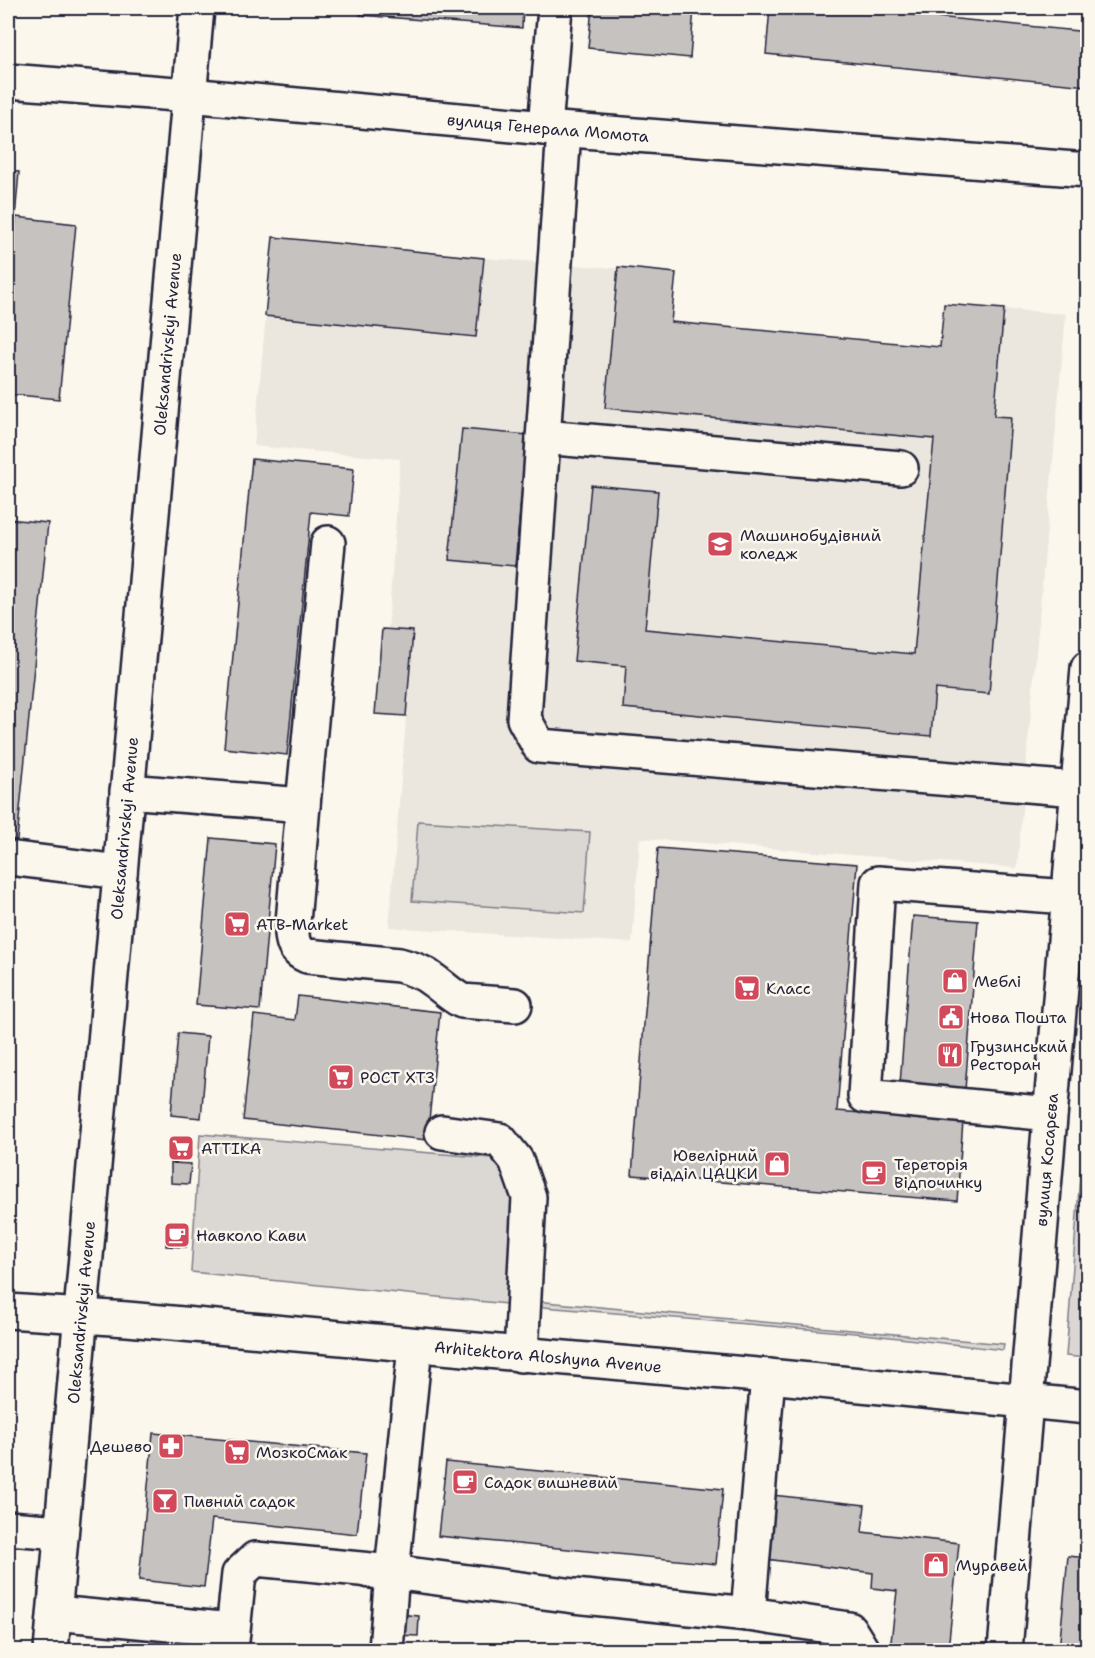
<svg xmlns="http://www.w3.org/2000/svg" width="1095" height="1658" viewBox="0 0 1095 1658" font-family="'Shantell Sans',sans-serif">
<style>
.built{fill:#ebe7df}
.green{fill:#dbd8d3;stroke:#7e7d87;stroke-width:1.5}
.building{fill:#c6c2c0;stroke:#22223b;stroke-width:1.5}
.lines{fill:none;stroke-linecap:round;stroke-linejoin:round}
.minor-casing{stroke:#22223b;stroke-width:38}
.major-casing{stroke:#22223b;stroke-width:38}
.minor{stroke:#fbf7ec;stroke-width:33}
.major{stroke:#fbf7ec;stroke-width:33}
.labels{text-anchor:middle;stroke-width:5;stroke-linejoin:round;paint-order:stroke}
.street-label{font-size:16px;fill:#22223b;stroke:#fbf7ec}
.poi-label{font-size:16px;fill:#22223b;stroke:#fbf7ec;text-anchor:start}
</style>
<rect width="100%" height="100%" fill="#fbf7ec"/>
<filter id="ink" filterUnits="userSpaceOnUse"><feTurbulence type="fractalNoise" baseFrequency=".0167" numOctaves="2"/><feDisplacementMap in="SourceGraphic" scale="12" xChannelSelector="R" yChannelSelector="G"/><feConvolveMatrix kernelMatrix="1 2 1 2 8 2 1 2 1" color-interpolation-filters="sRGB"/></filter>
<g filter="url(#ink)">
<path class="built" d="M273,237L484,258L676,273L671,322L940,347L944,304L1066,314L1017,868L640,838L632,943L389,927L413,632L388,629L400,459L254,446Z"/>
<path class="green" d="M418,821L590,832L584,913L412,901Z
M1087,1086V1358L1066,1356Z
M200,1134L516,1160L524,1300L1004,1344L1003,1350L855,1333L507,1304L191,1272Z"/>
<path class="building" d="M361,8H523L522,28L360,15Z
M592,8H694L690,58L588,48Z
M770,8H846L1088,32L1087,86L766,54Z
M8,171L19,172L13,240L8,239Z
M16,217L76,224L59,399L8,394V303Z
M273,237L484,258L476,337L265,316Z
M618,267L676,273L671,322L940,347L944,304L1004,309L994,416L1011,417L989,694L935,689L931,736L623,708L626,666L574,661L591,485L658,491L645,629L914,654L934,439L605,408Z
M462,429L527,435L515,566L449,560Z
M252,459L354,469L349,516L311,512L287,755L224,748Z
M8,519L48,523L17,840L8,839Z
M382,629L413,631L406,716L375,714Z
M211,838L275,844L260,1010L196,1005Z
M658,848L857,864L837,1111L963,1121L957,1201L632,1175Z
M8,911L11,912L8,950Z
M913,916L978,921L965,1090L900,1084Z
M8,975L13,976L8,1036Z
M298,996L440,1012L427,1140L243,1120L254,1015L295,1020Z
M178,1033L208,1036L201,1118L171,1115Z
M173,1141L191,1142L190,1154L172,1153Z
M171,1163L191,1164L189,1184L171,1183Z
M168,1224L188,1226L186,1247L166,1246Z
M153,1433L366,1453L357,1534L212,1519L204,1587L139,1580Z
M446,1462L723,1489L716,1564L438,1536Z
M772,1495L865,1505L862,1532L959,1543L948,1650H890L897,1591L872,1588L873,1573L766,1559Z
M1068,1556L1088,1558V1650H1059Z
M398,1614L419,1616L418,1636L396,1635Z
M129,1638L196,1644L195,1650H128Z"/>
<g class="lines">
<defs>
<g id="minor">
<path id="s1" d="M8,81L189,95L545,128L1088,170"/>
<path d="M545,128L555,8"/>
<path d="M564,130L524,719L539,746L1077,789"/>
<path d="M543,437L901,468"/>
<path d="M127,791L303,805L328,543"/>
<path d="M303,805L292,934C293,946 296,951 307,956L399,965C410,968 421,971 430,978C441,985 450,995 462,1001L515,1005"/>
<path d="M8,858L120,872"/>
<path d="M1050,1114L865,1096L878,883L1068,897"/>
<path d="M442,1132L500,1140L516,1160L529,1197L521,1355"/>
<path id="s2" d="M8,1311L127,1319L768,1376L1088,1407"/>
<path d="M8,1528L61,1532"/>
<path d="M370,1571L392,1572L415,1346"/>
<path d="M55,1613L232,1630"/>
<path d="M748,1614L768,1376"/>
<path d="M231,1650L239,1574L255,1559L392,1572L574,1596L748,1614L849,1629L862,1650"/>
<path d="M386,1650L392,1572"/>
<path id="s3" d="M1005,1650L1088,668"/>
</g>
<g id="major">
<path id="s4" d="M51,1650L197,8"/>
</g>
</defs>
<use href="#minor" class="minor-casing"/>
<use href="#major" class="major-casing"/>
<use href="#minor" class="minor"/>
<use href="#major" class="major"/>
</g>
</g>
<defs>
<symbol id="university-square" viewBox="-11 -11 22 22"><rect x="-9" y="-9" width="18" height="18" rx="4" fill="#d1495b" stroke="#fbf7ec"/><path d="M0-5L7-2L0 1L-7-2ZM-4 1L0 2.5L4 1V4Q0 6-4 4Z" fill="#fff"/></symbol>
<symbol id="supermarket-square" viewBox="-11 -11 22 22"><rect x="-9" y="-9" width="18" height="18" rx="4" fill="#d1495b" stroke="#fbf7ec"/><path d="M-6-5.5h2.5l.6 2H6L4.5 2H-2.5L-4.4-4H-6ZM-1.5 3.2a1.3 1.3 0 1 0 .1 0ZM3 3.2a1.3 1.3 0 1 0 .1 0Z" fill="#fff"/></symbol>
<symbol id="shop-square" viewBox="-11 -11 22 22"><rect x="-9" y="-9" width="18" height="18" rx="4" fill="#d1495b" stroke="#fbf7ec"/><path d="M-5-2.5h2.3a2.7 3.5 0 0 1 5.4 0H5L5.5 6h-11ZM-1.5-2.5h3a1.5 2.3 0 0 0-3 0Z" fill="#fff"/></symbol>
<symbol id="civic-square" viewBox="-11 -11 22 22"><rect x="-9" y="-9" width="18" height="18" rx="4" fill="#d1495b" stroke="#fbf7ec"/><path d="M-.6-6.5H3V-4.5H.6V-3L4-1V1h2V6H-6V1h2V-1L-.6-3ZM-1.2 2.5V6h2.4V2.5Z" fill="#fff"/></symbol>
<symbol id="restaurant-square" viewBox="-11 -11 22 22"><rect x="-9" y="-9" width="18" height="18" rx="4" fill="#d1495b" stroke="#fbf7ec"/><path d="M-5-6h1v4h1v-4h1v4h1v-4h1v5L-1.5 .5V6h-2V.5L-5-1ZM5-6V6H3V1.5H1.5Q1.5-4 5-6Z" fill="#fff"/></symbol>
<symbol id="cafe-square" viewBox="-11 -11 22 22"><rect x="-9" y="-9" width="18" height="18" rx="4" fill="#d1495b" stroke="#fbf7ec"/><path d="M-5.5-4.5H6V0H3Q3 3.5 0 3.5H-2.5Q-5.5 3.5-5.5 0ZM3-3.2v2h1.7v-2ZM-6 4.5H4V6H-6Z" fill="#fff"/></symbol>
<symbol id="pharmacy-square" viewBox="-11 -11 22 22"><rect x="-9" y="-9" width="18" height="18" rx="4" fill="#d1495b" stroke="#fbf7ec"/><path d="M-2-6h4v4h4v4h-4v4h-4v-4h-4v-4h4Z" fill="#fff"/></symbol>
<symbol id="bar-square" viewBox="-11 -11 22 22"><rect x="-9" y="-9" width="18" height="18" rx="4" fill="#d1495b" stroke="#fbf7ec"/><path d="M-6-5H6L.8 .8V4.5H3.5V6h-7V4.5H-.8V.8Z" fill="#fff"/></symbol>
</defs>
<g fill-rule="evenodd">
<use href="#university-square" x="705" y="529" width="30" height="30"/>
<use href="#supermarket-square" x="222" y="909" width="30" height="30"/>
<use href="#shop-square" x="940" y="966" width="30" height="30"/>
<use href="#supermarket-square" x="732" y="973" width="30" height="30"/>
<use href="#civic-square" x="936" y="1002" width="30" height="30"/>
<use href="#restaurant-square" x="935" y="1040" width="30" height="30"/>
<use href="#supermarket-square" x="326" y="1062" width="30" height="30"/>
<use href="#supermarket-square" x="166" y="1133" width="30" height="30"/>
<use href="#shop-square" x="762" y="1149" width="30" height="30"/>
<use href="#cafe-square" x="859" y="1158" width="30" height="30"/>
<use href="#cafe-square" x="162" y="1220" width="30" height="30"/>
<use href="#pharmacy-square" x="156" y="1431" width="30" height="30"/>
<use href="#supermarket-square" x="222" y="1437" width="30" height="30"/>
<use href="#cafe-square" x="450" y="1467" width="30" height="30"/>
<use href="#bar-square" x="150" y="1486" width="30" height="30"/>
<use href="#shop-square" x="921" y="1550" width="30" height="30"/>
</g>
<g class="labels">
<g class="street-label">
<text dy="6" stroke="none"><textPath href="#s1" startOffset="542">вулиця Генерала Момота</textPath></text>
<text dy="6" stroke="none"><textPath href="#s4" startOffset="1311">Oleksandrivskyi Avenue</textPath></text>
<text dy="6" stroke="none"><textPath href="#s4" startOffset="825">Oleksandrivskyi Avenue</textPath></text>
<text dy="6" stroke="none"><textPath href="#s3" startOffset="492">вулиця Косарєва</textPath></text>
<text dy="6" stroke="none"><textPath href="#s4" startOffset="339">Oleksandrivskyi Avenue</textPath></text>
<text dy="6" stroke="none"><textPath href="#s2" startOffset="542">Arhitektora Aloshyna Avenue</textPath></text>
</g>
<g class="poi-label">
<text x="740" y="541">Машинобудівний<tspan x="740" dy="18">коледж</tspan></text>
<text x="256" y="930">ATB-Market</text>
<text x="974" y="987">Меблі</text>
<text x="766" y="994">Класс</text>
<text x="970" y="1023">Нова Пошта</text>
<text x="970" y="1052">Грузинський<tspan x="970" dy="18">Ресторан</tspan></text>
<text x="360" y="1083">РОСТ ХТЗ</text>
<text x="201" y="1154">АТТІКА</text>
<text x="758" y="1161" text-anchor="end">Ювелірний<tspan x="758" dy="18">відділ ЦАЦКИ</tspan></text>
<text x="894" y="1170">Тереторія<tspan x="894" dy="18">Відпочинку</tspan></text>
<text x="196" y="1241">Навколо Кави</text>
<text x="152" y="1452" text-anchor="end">Дешево</text>
<text x="256" y="1458">МозкоСмак</text>
<text x="484" y="1488">Садок вишневий</text>
<text x="184" y="1507">Пивний садок</text>
<text x="956" y="1571">Муравей</text>
</g>
</g>
<rect width="1095" height="1658" fill="none" stroke="#fbf7ec" stroke-width="30"/>
<rect x="15" y="15" width="1065" height="1628" fill="none" stroke="#22223b" stroke-width="2" filter="url(#ink)"/>
</svg>
